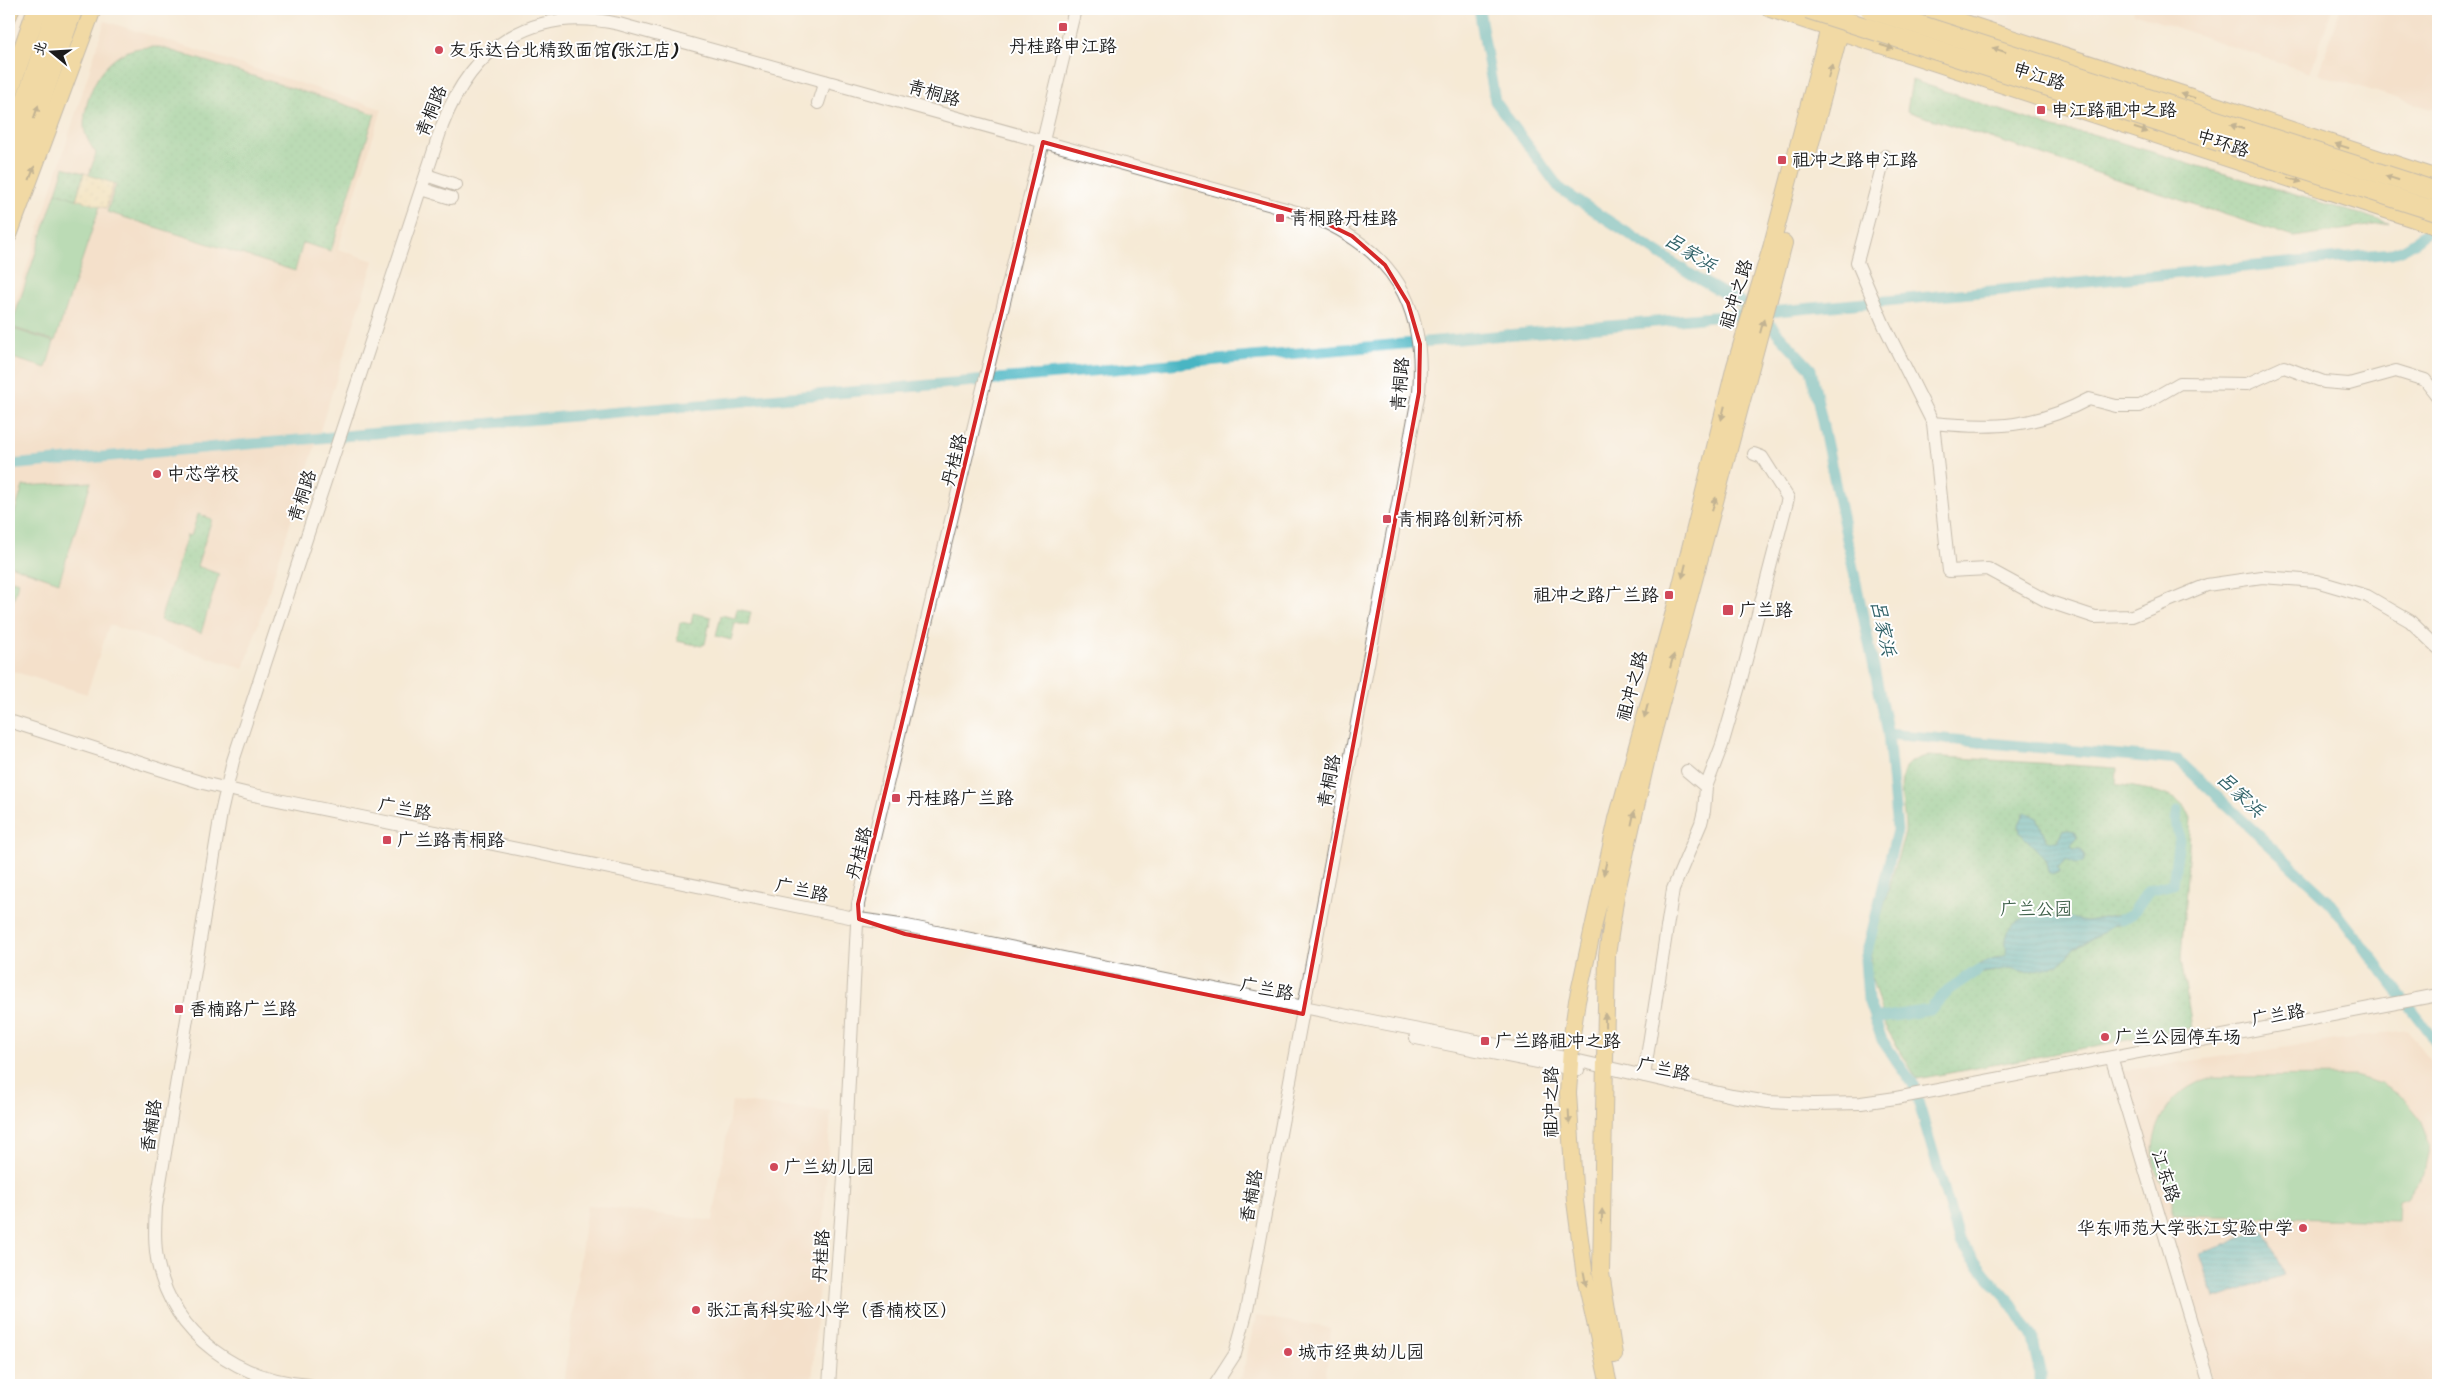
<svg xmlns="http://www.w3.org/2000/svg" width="2447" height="1394" viewBox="0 0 2447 1394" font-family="Sriracha,'LXGW WenKai TC',sans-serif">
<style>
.built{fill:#f1d5bd}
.grass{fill:#73c98e;stroke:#487255}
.sand{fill:url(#sand-dots);stroke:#857b5d}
.park{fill:url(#park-dots);stroke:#487255}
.water{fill:url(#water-rules);stroke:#326870}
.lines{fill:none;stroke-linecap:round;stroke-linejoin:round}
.canal{stroke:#48b5c3;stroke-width:11}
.minor-casing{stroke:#898379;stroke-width:14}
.major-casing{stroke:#898379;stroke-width:18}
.highway-casing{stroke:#898379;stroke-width:21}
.minor{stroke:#fff;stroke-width:12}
.major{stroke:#ebc669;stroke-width:16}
.highway{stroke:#ebc669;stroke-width:19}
.highway-bridge-casing{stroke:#898379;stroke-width:21;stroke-linecap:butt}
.highway-bridge{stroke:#ebc669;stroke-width:19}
.oneway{fill:#847142}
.marked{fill:none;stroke:#d62828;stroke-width:4;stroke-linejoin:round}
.poi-dot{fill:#d1495b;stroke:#fff;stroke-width:2}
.labels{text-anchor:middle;stroke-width:4;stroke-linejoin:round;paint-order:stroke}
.poi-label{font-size:18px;fill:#1c1c1c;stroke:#fff;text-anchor:start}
.street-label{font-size:18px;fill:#1c1c1c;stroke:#fff}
.park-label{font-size:18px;fill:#3f614a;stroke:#fff}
.water-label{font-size:19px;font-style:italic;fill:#306167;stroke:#fff}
</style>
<defs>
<pattern id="sand-dots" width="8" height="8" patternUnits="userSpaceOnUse" patternTransform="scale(1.25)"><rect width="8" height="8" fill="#eeda9e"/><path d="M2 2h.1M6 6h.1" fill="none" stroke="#ccba88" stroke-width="1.8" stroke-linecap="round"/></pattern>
<pattern id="park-dots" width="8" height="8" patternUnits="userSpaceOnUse" patternTransform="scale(1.25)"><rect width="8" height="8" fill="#73c98e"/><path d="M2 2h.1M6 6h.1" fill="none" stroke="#63ac7a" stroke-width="1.8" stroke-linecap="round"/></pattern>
<pattern id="water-rules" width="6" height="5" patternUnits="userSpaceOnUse" patternTransform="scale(1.25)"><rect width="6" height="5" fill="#48b5c3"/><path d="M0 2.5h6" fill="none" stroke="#3b929e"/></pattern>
</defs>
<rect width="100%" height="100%" fill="#fff"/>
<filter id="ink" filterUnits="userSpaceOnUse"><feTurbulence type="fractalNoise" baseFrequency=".02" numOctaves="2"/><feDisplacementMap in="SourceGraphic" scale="10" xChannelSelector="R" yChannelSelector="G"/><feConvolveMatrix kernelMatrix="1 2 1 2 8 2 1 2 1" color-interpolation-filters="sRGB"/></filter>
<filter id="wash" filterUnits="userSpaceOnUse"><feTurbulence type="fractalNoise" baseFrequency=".0096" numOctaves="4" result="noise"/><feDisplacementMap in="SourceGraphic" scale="20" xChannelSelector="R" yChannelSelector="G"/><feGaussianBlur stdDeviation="1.12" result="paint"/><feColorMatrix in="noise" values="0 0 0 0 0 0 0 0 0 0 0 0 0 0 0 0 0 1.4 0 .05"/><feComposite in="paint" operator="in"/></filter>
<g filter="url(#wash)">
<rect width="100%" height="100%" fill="#f6ead6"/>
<path class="built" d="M2134,9H2332L2310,73L2133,13Z
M2340,9H2438V111L2318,74Z
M105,21L382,109L338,249L374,261L244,669L109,625L87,694L9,670V323Z
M2407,1030L2438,1071V1385H2214L2120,1071Z
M732,1101L831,1112L812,1385H564L587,1205L713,1221Z
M1256,1316L1331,1328L1325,1385H1234L1242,1376Z"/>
<path class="grass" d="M56,192L100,206L55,341L11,327Z
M10,328L54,342L46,368L9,357Z
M91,482L59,582L9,565V531L23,486Z
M2355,1076L2382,1084L2401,1096L2419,1118L2430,1145L2424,1173L2407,1198L2399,1201L2398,1221L2173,1215V1197C2170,1192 2165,1188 2161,1182C2141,1150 2161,1100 2195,1084C2200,1081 2207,1079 2213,1077Z"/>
<path class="sand" d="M84,173L114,183L106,208L76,199Z"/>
<path class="park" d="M160,47L375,114L331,251L303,243L295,271L107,212L116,184L89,175L96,153C90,145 84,135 84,125C85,96 99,64 126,52C136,47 149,47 160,47Z
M1912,80L2057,129L2092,134L2389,223L2294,237L1907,111Z
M64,167L84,173L76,199L56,192Z
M198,514L212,519L197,566L219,574L201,633L160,620L187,535L191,536Z
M9,579L19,582L9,613Z
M737,609L751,612L748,626L735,623L731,640L716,636L721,615L735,618Z
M693,613L711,617L705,644L701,646L677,641L680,622L691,624Z
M1929,756L2117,768L2116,784C2141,789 2180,790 2191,818L2181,959L2192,1028L1917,1079L1885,1026L1870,971L1873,944L1905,832C1906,803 1886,761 1929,756Z"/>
<path class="water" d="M2025,812L2037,817L2047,841H2058L2064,829L2074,831L2077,838L2071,844L2073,849H2081L2085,856L2083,863L2076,864L2066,860L2058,866L2059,872L2052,875L2048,872L2045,858L2020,833L2019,824Z
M2041,914L2087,921L2120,915L2123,923L2113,925L2094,938L2074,948L2059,965L2026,972L2010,968L1979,974L1976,966L2005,955C2008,949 2005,945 2006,939C2010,919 2024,917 2041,914Z
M2264,1230L2284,1275L2215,1299L2200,1254Z"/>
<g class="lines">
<path class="canal" d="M1479,9L1495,101L1560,189L1700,280L1759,313L1811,369L1888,734L2178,760L2326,898L2438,1044
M9,465L1759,313L2392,253C2411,248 2423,235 2437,223
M1888,734L1897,830L1865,960L1868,1000L1882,1040L1913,1084L1959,1240L1987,1276L2012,1304L2032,1336L2040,1371V1385
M2121,919L2132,914L2149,890L2173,884L2179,838L2176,820L2178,811
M1874,1019L1930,1010L1948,990L1978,970"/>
</g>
</g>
<g filter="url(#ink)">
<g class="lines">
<defs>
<path id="minor" d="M818,103L825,81
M1885,156L1857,262L1884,325L1933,423L1949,571L1988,569L2047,601L2095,617L2132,616L2207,585L2262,577L2316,581L2367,596L2410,621L2438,648
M426,175L456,185
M422,189L451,198
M1933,423C1993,429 2035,428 2089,399L2116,406H2140L2180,383L2247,384L2284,367L2324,382L2349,384L2396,371L2425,380L2438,397
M9,721L203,783L249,794L859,919L907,926L1377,1022L1570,1059L1732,1096L1768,1102L1814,1104L1861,1103L1896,1098L2438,995
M1687,771L1706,787
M1416,1038L1578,1070
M2113,1063L2210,1385
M1644,1076L1673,889L1701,823L1704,811L1706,787L1722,745L1740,683L1788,498L1762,457L1754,454
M309,1385C239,1380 174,1337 158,1264C154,1245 155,1226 156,1207L221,813L233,761L442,126C472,46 533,5 619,24L1311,216C1393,250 1426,304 1419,392L1247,1310L1235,1354L1215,1385
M829,1385L844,1178L858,904L1075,9"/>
<path id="major" d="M1770,9L2438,227
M1923,9L2438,178
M9,15L11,9
M1808,154L1846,9
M9,235L93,9
M1614,1355L1601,1273L1607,955L1616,895L1650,745L1784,243
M1609,1385L1585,1277L1575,1201L1568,1093L1572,1035L1577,1001L1617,819L1678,597L1735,366L1771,248L1834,9"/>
<path id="highway" d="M9,90L37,9
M9,150L57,9
M9,191L73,9"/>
</defs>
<use href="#minor" class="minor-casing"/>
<use href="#major" class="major-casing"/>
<use href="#highway" class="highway-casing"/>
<use href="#minor" class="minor"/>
<use href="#major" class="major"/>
<use href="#highway" class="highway"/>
<defs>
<path id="highway-bridge" d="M1808,9L2438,212
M1870,9L2438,192"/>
</defs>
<use href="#highway-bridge" class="highway-bridge-casing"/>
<use href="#highway-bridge" class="highway-bridge"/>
</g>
<defs><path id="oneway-solid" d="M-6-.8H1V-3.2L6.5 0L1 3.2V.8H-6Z" transform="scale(1.25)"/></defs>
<g class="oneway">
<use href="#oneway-solid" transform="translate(1887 47) rotate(18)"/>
<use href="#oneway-solid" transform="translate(1999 50) rotate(-162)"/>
<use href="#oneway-solid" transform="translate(1830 71) rotate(-75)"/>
<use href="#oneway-solid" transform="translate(2188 96) rotate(-162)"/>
<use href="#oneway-solid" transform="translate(36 112) rotate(-71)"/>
<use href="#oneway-solid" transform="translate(2237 127) rotate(-162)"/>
<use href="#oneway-solid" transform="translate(2141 130) rotate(18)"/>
<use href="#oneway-solid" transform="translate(2342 146) rotate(-162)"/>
<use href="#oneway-solid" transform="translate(32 173) rotate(-70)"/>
<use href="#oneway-solid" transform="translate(2392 178) rotate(-162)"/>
<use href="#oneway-solid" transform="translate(2295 180) rotate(18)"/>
<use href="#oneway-solid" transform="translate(1762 326) rotate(-75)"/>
<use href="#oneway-solid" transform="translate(1723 413) rotate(104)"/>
<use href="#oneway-solid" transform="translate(1714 504) rotate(-75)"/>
<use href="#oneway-solid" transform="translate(1684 571) rotate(104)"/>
<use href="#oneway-solid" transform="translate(1672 661) rotate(-75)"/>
<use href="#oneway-solid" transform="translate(1646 711) rotate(105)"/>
<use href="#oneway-solid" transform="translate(1633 818) rotate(-78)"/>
<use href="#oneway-solid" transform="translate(1605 868) rotate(103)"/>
<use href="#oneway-solid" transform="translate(1605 1020) rotate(-91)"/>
<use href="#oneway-solid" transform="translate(1569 1117) rotate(87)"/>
<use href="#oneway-solid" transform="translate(1602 1216) rotate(-89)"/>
<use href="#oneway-solid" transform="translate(1585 1279) rotate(79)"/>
</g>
</g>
<path d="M0 0H2447V1394H0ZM1043,142L1311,216L1352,236L1385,265L1408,303L1420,344L1419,392L1303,1014L905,934L859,919L858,904Z" fill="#f6ead6" fill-opacity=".55" fill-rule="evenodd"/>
<path class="marked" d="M1043,142L1311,216L1352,236L1385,265L1408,303L1420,344L1419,392L1303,1014L905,934L859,919L858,904Z"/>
<g class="poi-dot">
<rect x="1058" y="22" width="10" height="10" rx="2.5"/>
<circle cx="439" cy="50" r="5"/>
<rect x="2036" y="105" width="10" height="10" rx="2.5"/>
<rect x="1777" y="155" width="10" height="10" rx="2.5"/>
<rect x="1275" y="213" width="10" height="10" rx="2.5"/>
<circle cx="157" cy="474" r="5"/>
<rect x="1382" y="514" width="10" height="10" rx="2.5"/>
<rect x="1664" y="590" width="10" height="10" rx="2.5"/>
<rect x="1722" y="604" width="12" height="12" rx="2.5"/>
<rect x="891" y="793" width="10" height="10" rx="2.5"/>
<rect x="382" y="835" width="10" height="10" rx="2.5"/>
<rect x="174" y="1004" width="10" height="10" rx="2.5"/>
<circle cx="2105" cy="1037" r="5"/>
<rect x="1480" y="1036" width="10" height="10" rx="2.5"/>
<circle cx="774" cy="1167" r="5"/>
<circle cx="2303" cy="1228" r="5"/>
<circle cx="696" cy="1310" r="5"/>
<circle cx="1288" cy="1352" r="5"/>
</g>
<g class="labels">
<g class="poi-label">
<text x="1063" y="52" text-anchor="middle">丹桂路申江路</text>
<text x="449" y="56">友乐达台北精致面馆(张江店)</text>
<text x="2051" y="116">申江路祖冲之路</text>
<text x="1792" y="166">祖冲之路申江路</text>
<text x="1290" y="224">青桐路丹桂路</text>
<text x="167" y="480">中芯学校</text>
<text x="1397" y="525">青桐路创新河桥</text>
<text x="1659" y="601" text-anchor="end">祖冲之路广兰路</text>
<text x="1739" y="616">广兰路</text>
<text x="906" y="804">丹桂路广兰路</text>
<text x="397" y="846">广兰路青桐路</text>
<text x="189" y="1015">香楠路广兰路</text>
<text x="2115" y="1043">广兰公园停车场</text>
<text x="1495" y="1047">广兰路祖冲之路</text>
<text x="784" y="1173">广兰幼儿园</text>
<text x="2293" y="1234" text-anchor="end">华东师范大学张江实验中学</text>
<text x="706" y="1316">张江高科实验小学（香楠校区）</text>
<text x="1298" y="1358">城市经典幼儿园</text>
</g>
<g class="street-label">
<text transform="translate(2039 76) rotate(18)" y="6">申江路</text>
<text transform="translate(934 93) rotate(16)" y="6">青桐路</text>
<text transform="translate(431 111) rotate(-68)" y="6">青桐路</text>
<text transform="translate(2223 143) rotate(18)" y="6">中环路</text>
<text transform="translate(1736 294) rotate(-73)" y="6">祖冲之路</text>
<text transform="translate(1400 384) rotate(-85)" y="6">青桐路</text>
<text transform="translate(954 460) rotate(-76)" y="6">丹桂路</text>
<text transform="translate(302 496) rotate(-72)" y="6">青桐路</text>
<text transform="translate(1632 686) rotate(-75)" y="6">祖冲之路</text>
<text transform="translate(1329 781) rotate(-79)" y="6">青桐路</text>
<text transform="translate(405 809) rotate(11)" y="6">广兰路</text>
<text transform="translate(859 853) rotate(-75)" y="6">丹桂路</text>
<text transform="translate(802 890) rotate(12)" y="6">广兰路</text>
<text transform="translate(1267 989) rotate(11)" y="6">广兰路</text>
<text transform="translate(2278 1015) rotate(-10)" y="6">广兰路</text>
<text transform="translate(1664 1069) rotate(12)" y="6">广兰路</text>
<text transform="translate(1551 1102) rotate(-90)" y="6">祖冲之路</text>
<text transform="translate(151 1126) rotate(-81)" y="6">香楠路</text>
<text transform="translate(2166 1176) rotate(73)" y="6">江东路</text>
<text transform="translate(1251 1196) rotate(-79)" y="6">香楠路</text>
<text transform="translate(821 1256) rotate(-86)" y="6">丹桂路</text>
</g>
<g class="park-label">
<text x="2036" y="915">广兰公园</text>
</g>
<g class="water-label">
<text transform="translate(1691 252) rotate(32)" y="7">吕家浜</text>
<text transform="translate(1884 628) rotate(78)" y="7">吕家浜</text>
<text transform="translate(2241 794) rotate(43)" y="7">吕家浜</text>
</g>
</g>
<rect width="2447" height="1394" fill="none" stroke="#fff" stroke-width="30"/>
<g transform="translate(52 52) rotate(288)" stroke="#ffffff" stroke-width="4" paint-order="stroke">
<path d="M0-4L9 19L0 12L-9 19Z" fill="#1c1c1c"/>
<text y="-8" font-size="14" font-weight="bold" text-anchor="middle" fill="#1c1c1c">北</text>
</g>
</svg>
